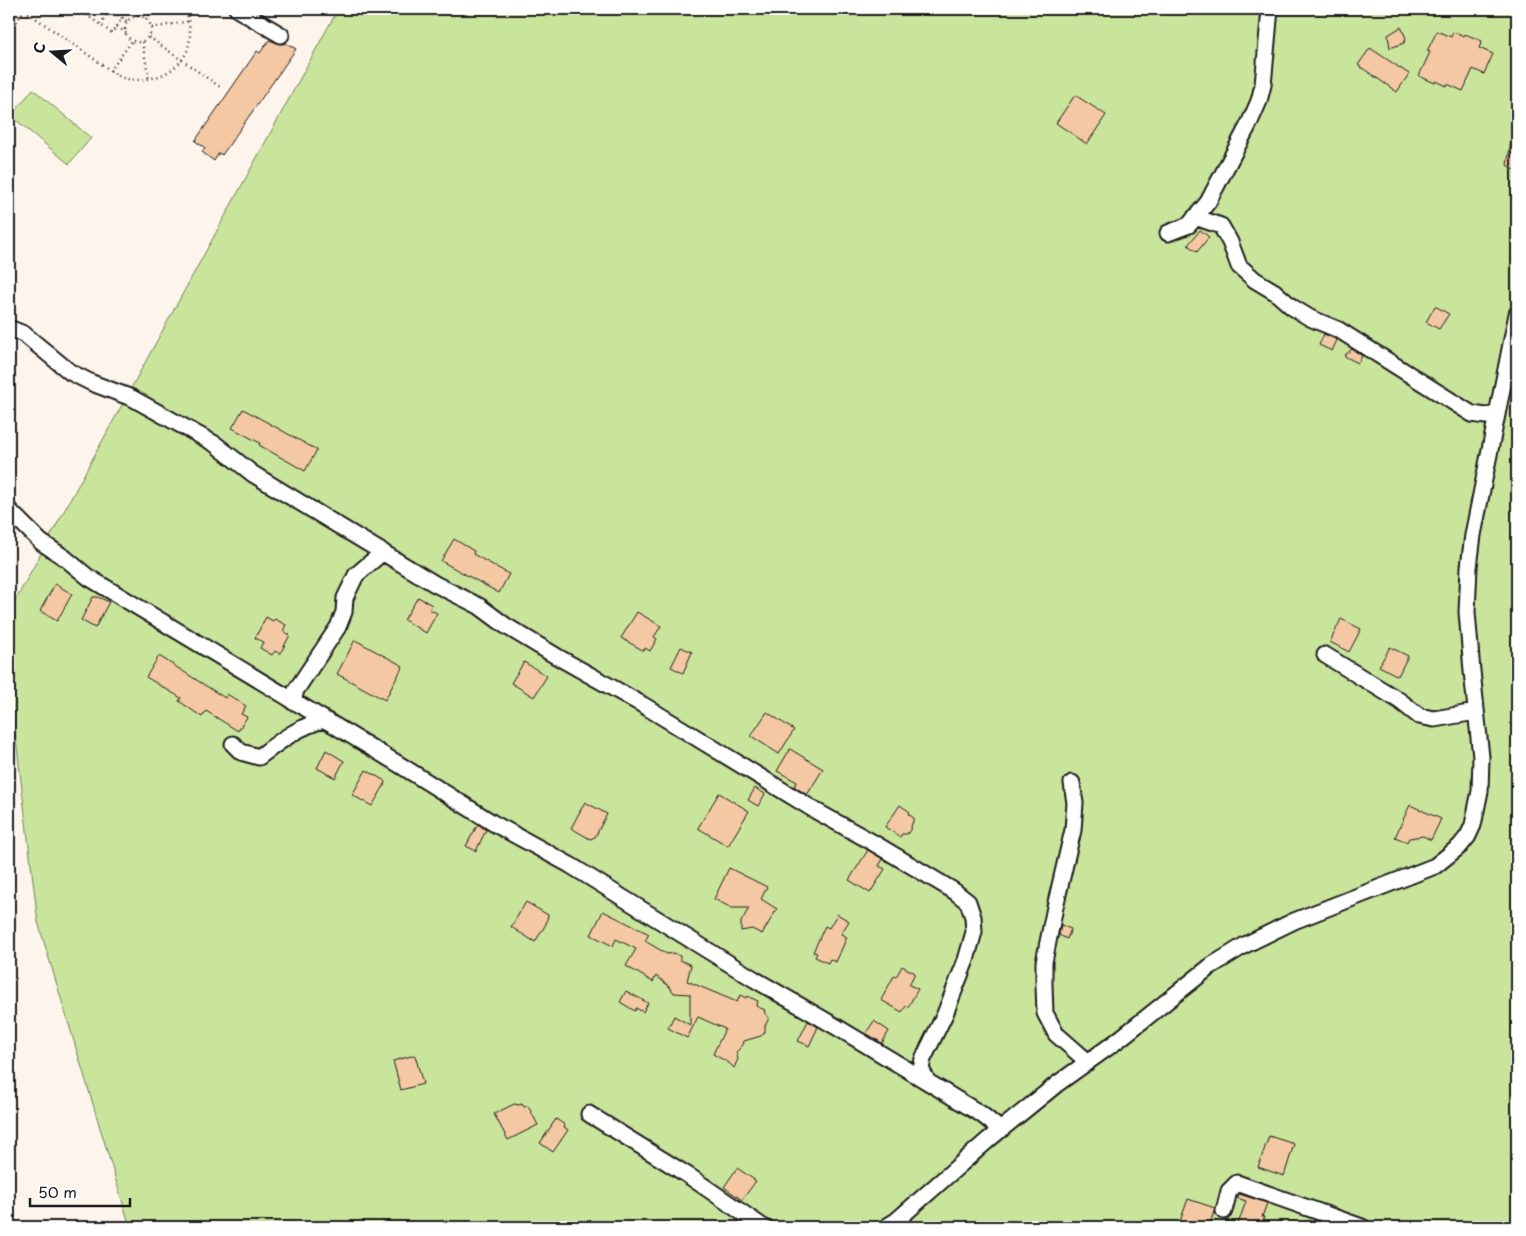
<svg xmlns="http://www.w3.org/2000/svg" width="1526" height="1236" viewBox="0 0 1526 1236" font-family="'Playpen Sans',sans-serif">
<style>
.green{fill:#c9e49b;stroke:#72805c}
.building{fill:#f3c8a2;stroke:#1c1c1c}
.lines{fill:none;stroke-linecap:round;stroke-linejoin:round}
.minor-casing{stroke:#1c1c1c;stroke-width:19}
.path{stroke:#1c1c1c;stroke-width:2.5;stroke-dasharray:1 4;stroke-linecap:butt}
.minor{stroke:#fff;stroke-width:15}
</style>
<rect width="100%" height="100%" fill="#fdf4ec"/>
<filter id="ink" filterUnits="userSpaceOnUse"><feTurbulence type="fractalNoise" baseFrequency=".02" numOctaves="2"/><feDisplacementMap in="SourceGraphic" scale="10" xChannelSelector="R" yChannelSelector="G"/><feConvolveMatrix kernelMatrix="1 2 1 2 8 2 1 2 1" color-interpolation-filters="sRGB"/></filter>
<g filter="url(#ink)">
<path class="green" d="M338,9H1517V1227H130L38,922L9,681V612Z
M33,89L91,138L69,164L11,116Z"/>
<path class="building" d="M1401,27L1406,38L1404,43L1390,48L1388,35Z
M1437,31L1451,37L1453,32L1464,36L1465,34L1482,41L1479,48L1493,54L1484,74L1473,69L1463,91L1447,84V86L1436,81L1435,83L1419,76L1430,52L1427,51Z
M269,40L280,44L286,43L296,49L222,155L219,153L214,161L202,152L205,148L195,141L257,51L260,53Z
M1370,48L1409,74L1397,92L1358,65Z
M1075,95L1106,115L1087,144L1056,123Z
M1512,136L1517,137V171L1507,165Z
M1200,230L1209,237L1197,252L1188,245Z
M1435,306L1449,314L1439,329L1426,322Z
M1324,334L1337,340L1332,351L1319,345Z
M1352,349L1362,356L1358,363L1344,356Z
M243,409L317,450L305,471L259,445L260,443L232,428Z
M454,539L474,551L473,554L509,574L499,593L441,561Z
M55,584L72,594L57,621L40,611Z
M93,597H98L109,602L95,628L81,620Z
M418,597L432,605L429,609L437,613L426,633L404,620Z
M637,612L661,626L654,637L657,639L650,651L645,648L644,651L621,638Z
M266,617L273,621L275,619L286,625L283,631L290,635L280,654L275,651L272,655L260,648L263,642L255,638Z
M1341,619L1361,629L1349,652L1330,642Z
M355,640L403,666L385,700L337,674Z
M681,647L692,652L683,673L671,667Z
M1390,647L1408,656L1398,676L1379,666Z
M159,656L225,698L227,694L246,706L241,714L247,717L238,731L206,711L202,717L179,701L181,698L146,677Z
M524,662L547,676L534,697L511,683Z
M767,712L794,730L779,754L751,736Z
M790,749L823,769L807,795L794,786L797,782L777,771Z
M326,750L344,761L335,778L317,768Z
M366,770L385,781L384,786L372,806L352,795Z
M755,788L765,794L758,806L748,800Z
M719,793L749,811L728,846L698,828Z
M585,802L607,814L595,837L590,839L571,828Z
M900,805L910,812L908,814L914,818L910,830L907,834H902L900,837L885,827Z
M1410,805L1441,819L1431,840L1423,836L1409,838L1407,842L1395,837Z
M478,824L486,830L476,851L466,846Z
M868,850L883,859L879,866L885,869L870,893L849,880Z
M729,868L767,887L761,899L777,909L762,934L752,929L741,931V922L749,908H732L714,899Z
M526,902L548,915L546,924L535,942L511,927Z
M603,911L649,934L645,941L667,954L674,953L680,956V960L691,965L687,981L737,1002L740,995L746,998L747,996L758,1001L756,1006L765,1010L764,1012L769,1018L765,1026V1032L761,1036L744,1041L743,1045L736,1052L738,1059L734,1068L729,1063L713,1054L725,1029L698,1017L687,1038L668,1028L674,1016L690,1025V994L674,993L669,986L656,976L653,982L626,966L636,949L616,939L613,946L591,935Z
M837,914L849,921L841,934L847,937L836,962L830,959L828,963L815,957L817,953L813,952L825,926L829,928Z
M1061,925L1071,929L1067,939L1059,935Z
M902,966L915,973L909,985L918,989L908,1007L906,1006L902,1012L881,1000L894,976L896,977Z
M626,991L648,1003L643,1012L636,1008L635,1011L620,1002Z
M808,1021L818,1027L809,1046L798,1041Z
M874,1021L889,1031L882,1043L866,1033Z
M415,1055L423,1084L401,1090L393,1061Z
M514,1104L519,1105L522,1104L524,1107L528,1106L538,1125L508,1140L494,1114Z
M556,1119L565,1125L564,1127L568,1130L553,1152L540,1143Z
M1269,1136L1294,1144L1284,1176L1258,1167Z
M737,1168L756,1181L742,1200L724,1187Z
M1239,1194L1267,1203L1262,1217H1264L1261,1227H1237L1246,1201L1237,1198Z
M1188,1199L1215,1208L1209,1227H1178Z"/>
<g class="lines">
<defs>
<path id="minor" d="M237,9L281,35
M1195,217L1221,226L1230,242L1239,266L1255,280L1275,292L1292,307L1310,318L1339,330L1472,414L1486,416L1497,414
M1168,233L1189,225L1208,202L1249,124L1259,101L1263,85L1270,9
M9,328L24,334L70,372L92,383L132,398L215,444L253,474L435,584L479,606L506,626L556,656L643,705L816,811L872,842L954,891L968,902L973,917L974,932L966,960L945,1014L923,1059L921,1069L928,1082
M9,510L41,542L65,558L88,577L400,765L493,823L570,865L754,979L840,1029L981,1114L1001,1130
M1325,655L1400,701L1419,716L1434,719L1476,712
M293,702L296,690L338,627L344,612L345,598L356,575L383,552
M233,744L241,752L259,757C279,742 299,726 324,720
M1072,783L1075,803L1073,830L1055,907L1044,962V985L1045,1013L1056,1034L1088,1062
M589,1114L689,1176L763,1227
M1224,1211L1229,1191L1237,1183L1362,1227
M886,1227L896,1221L988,1140L1057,1084L1117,1041L1211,966L1245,945L1294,921L1435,866L1460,846L1468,836L1473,825L1480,791L1481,757L1472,671L1467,612L1469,567L1473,535L1517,314"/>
</defs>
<use href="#minor" class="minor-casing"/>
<path class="path" d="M78,9L112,33L129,9
M109,9L128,22
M24,10L120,77C143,85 176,76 187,51C192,37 190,23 186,9
M129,10L138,16
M125 29a13 13 0 1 1 26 0a13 13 0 1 1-26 0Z
M89,16L94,9
M146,19L153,9
M16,22L25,9
M100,24L110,10
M117,27L126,33
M152,28L190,21
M149,37L220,87
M142,42L149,79
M110,71L132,41"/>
<use href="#minor" class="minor"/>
</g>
</g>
<rect width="1526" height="1236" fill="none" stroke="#fff" stroke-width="30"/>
<rect x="15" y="15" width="1496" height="1206" fill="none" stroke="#1c1c1c" stroke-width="2" filter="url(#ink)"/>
<g transform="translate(52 52) rotate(288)" stroke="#ffffff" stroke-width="4" paint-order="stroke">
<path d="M0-4L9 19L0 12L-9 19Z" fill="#1c1c1c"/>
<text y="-8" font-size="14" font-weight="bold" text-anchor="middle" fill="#1c1c1c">С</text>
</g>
<path d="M30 1198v8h100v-8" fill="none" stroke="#1c1c1c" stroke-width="2.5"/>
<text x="38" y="1198" font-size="15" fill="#1c1c1c" stroke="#ffffff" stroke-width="4" paint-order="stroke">50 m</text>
</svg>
